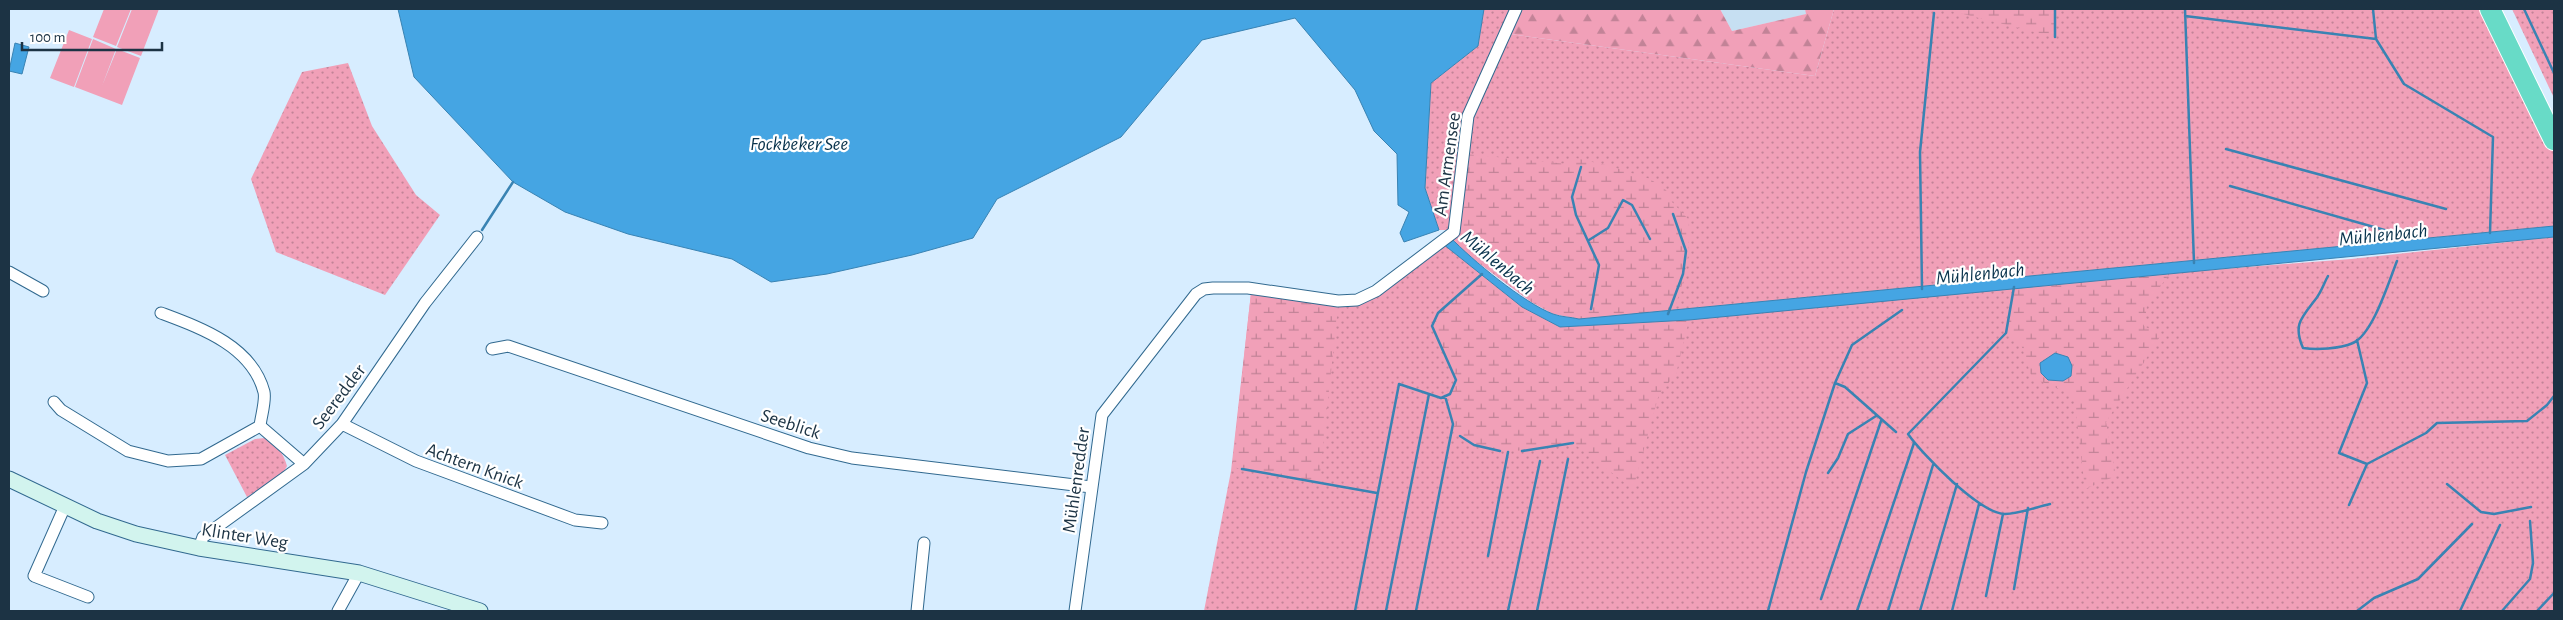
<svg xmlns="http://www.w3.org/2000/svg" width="2563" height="620" viewBox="0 0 2563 620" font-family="'Alegreya Sans',sans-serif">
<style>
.built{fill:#c6dff2}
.grass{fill:url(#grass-dots)}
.forest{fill:url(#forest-firs)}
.wetland{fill:url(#wetland-marsh)}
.garden{fill:#f1a0b8}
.water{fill:#45a5e3;stroke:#3983b3}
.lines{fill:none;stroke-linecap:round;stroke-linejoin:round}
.stream{stroke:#3983b3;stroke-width:2.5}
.street-casing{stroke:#31698f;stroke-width:13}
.secondary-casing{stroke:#31698f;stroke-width:17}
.highway-casing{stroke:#fff;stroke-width:22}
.street{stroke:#fff;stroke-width:11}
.secondary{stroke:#d2f4ee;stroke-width:15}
.highway{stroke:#68dbc7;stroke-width:20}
.labels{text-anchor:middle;stroke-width:4.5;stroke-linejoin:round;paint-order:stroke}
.street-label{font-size:19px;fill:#1c3344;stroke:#fff}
.water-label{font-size:20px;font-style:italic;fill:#09334c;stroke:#fff}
</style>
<defs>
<pattern id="grass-dots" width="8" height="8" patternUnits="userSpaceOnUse" patternTransform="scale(1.25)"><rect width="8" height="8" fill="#f1a0b8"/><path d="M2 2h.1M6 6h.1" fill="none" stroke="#c28397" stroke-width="1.8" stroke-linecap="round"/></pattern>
<pattern id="forest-firs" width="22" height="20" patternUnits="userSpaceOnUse" patternTransform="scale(1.25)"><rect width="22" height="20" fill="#f1a0b8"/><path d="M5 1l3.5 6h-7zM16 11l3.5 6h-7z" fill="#c28397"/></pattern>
<pattern id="wetland-marsh" width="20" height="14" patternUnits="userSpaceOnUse" patternTransform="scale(1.25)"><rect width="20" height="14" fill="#f1a0b8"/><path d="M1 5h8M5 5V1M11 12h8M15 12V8" fill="none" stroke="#c28397"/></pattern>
</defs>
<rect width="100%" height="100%" fill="#d7edff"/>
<path class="built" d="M1720,9H1805L1807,14L1732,31Z"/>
<path class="grass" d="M1484,9H1512L1464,114L1452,230H1439L1425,188L1431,83L1478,46Z
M1834,9H2487L2554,151V226L1579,319L1455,234L1472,117L1510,34L1815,76Z
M2512,9H2554V98Z
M348,63L372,126L416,195L440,215L385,295L276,252L251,179L302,72Z
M2554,237V611H1204L1231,471L1251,293L1358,305L1443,244L1522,307L1560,327L1619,325L2170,273L2351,259Z
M265,438C277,446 283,452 287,466L282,475L247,497L225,455L255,439Z"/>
<path class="forest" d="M1518,9H1720L1732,31L1806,14L1805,9H1834L1815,76L1510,34Z"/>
<path class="wetland" d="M1943,9H2055V37Z
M1466,154L1568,164L1575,158L1610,166L1650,179L1666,190L1672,202L1689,220C1690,258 1686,275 1674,310L1579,319L1553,314L1531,302L1465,253L1450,237Z
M2170,273L2147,305L2144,326L2161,335L2106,422L2116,476L2085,489L2074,395L2032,378L2020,341L2006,333L2014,289Z
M1480,275L1522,307L1560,327L1689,320L1676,374L1659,394L1633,489L1573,443C1544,448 1482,461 1460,436C1451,427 1449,408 1445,396L1450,394L1456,380L1432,326L1438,313Z
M1251,293L1338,307L1319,483L1232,467Z"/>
<path class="garden" d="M104,9H131L116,46L93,37Z
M132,9H159L141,56L117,47Z
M69,30L92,39L74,87L50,78Z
M93,39L116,49L102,86L117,49L140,58L122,105L75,87Z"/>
<path class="water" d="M398,9H1484L1478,46L1431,83L1425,188L1439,230L1404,242L1400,233L1409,212L1398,205L1397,154L1374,131L1355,90L1295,18L1202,40L1121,137L997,199L973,238L912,255L827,274L771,282L732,259L628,234L565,212L513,182L414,77Z
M15,43L29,47L22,74L9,71Z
M2554,226V237L1689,320L1560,327L1522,307L1443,244L1450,237C1472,260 1524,303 1553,314C1561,317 1571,317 1579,319Z
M2055,353L2068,357L2072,366L2071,376L2063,381L2048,380L2041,373L2040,363Z"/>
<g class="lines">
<path class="stream" d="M2185,9L2194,263
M2373,9L2376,39L2404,84L2493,137L2490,233
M2524,9L2554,73
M2185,16L2376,39
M2055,37V9
M2226,149L2446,209
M1581,167L1572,197L1576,215L1599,265L1591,309
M2230,186L2388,231
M482,230L513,182
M1589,240L1608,228L1623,200L1632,205L1650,239
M2328,276C2324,283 2321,293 2315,300C2301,318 2293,325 2303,348C2317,350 2339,349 2353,343C2373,334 2389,281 2397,261
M2014,287L2006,333L1908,434C1922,454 1980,514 2005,514C2019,514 2036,507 2050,504
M1922,289L1920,152L1934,13
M1668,314L1683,274L1686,251L1673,214
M2357,340L2367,383L2339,453L2367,464
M1835,383L1845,387L1896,432
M1460,436L1474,445L1500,451
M1522,451L1573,443
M1242,469L1377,493
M1828,473L1838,458L1848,434L1876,416
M2447,484L2481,512L2494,514L2531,507
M2349,505L2367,464L2426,433L2437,423L2527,421L2547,405L2554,396
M1488,556L1508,452
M2014,589L2028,508
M1986,596L2003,514
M1821,599L1881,421
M1355,611L1399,384L1441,398L1450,394L1456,380L1432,326L1438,313L1482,274
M1386,611L1429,394
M1416,611L1453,424L1445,396
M1508,611L1540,461
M1537,611L1568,459
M1768,611L1806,472L1835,383L1852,345L1902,310
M1857,611L1914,443
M1888,611L1933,465
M1920,611L1957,484
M1952,611L1979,504
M2357,611L2374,598L2418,579L2472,524
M2460,611L2500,525
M2502,611L2530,579L2533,563L2530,521
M2537,611L2554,593"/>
<defs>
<path id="street" d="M9,272L43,291
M492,349L508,346L809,448L852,458L1091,487
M54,402L61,410L128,451L168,461L201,459L260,426C261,416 266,401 264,392C252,346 201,328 161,313
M342,424L416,461L575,520L602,523
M260,426L304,464
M65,506L34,576L88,597
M199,548L203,537L304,464L342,424L425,303L477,237
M338,611L359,573
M917,611L924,543
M1075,611L1102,415L1196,294L1204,289L1213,288H1248L1338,301L1357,300L1376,291L1454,232L1468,116L1516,9"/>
<path id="secondary" d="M9,479L97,521L136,534L199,548L359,573L480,611"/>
<path id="highway" d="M2490,9L2554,140"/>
</defs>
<use href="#street" class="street-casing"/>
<use href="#secondary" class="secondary-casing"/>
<use href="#highway" class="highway-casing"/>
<use href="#street" class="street"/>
<use href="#secondary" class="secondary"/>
<use href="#highway" class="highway"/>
</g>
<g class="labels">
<g class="street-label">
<text transform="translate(1446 164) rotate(-82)" y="7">Am Armensee</text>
<text transform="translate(338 396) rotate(-53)" y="7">Seeredder</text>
<text transform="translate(791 423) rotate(18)" y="7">Seeblick</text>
<text transform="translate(475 465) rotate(20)" y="7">Achtern Knick</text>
<text transform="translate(1075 480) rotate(-82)" y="7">Mühlenredder</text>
<text transform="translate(245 535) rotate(9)" y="7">Klinter Weg</text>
</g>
<g class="water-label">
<text x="799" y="150">Fockbeker See</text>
<text transform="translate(2383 234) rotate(-6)" y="7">Mühlenbach</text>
<text transform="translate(1498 262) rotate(40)" y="7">Mühlenbach</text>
<text transform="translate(1980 273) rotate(-6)" y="7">Mühlenbach</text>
</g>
</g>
<rect width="2563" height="620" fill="none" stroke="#1c3344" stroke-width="20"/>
<path d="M22 42v8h140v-8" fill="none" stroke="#1c3344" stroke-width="2.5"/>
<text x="30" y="42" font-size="15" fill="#1c3344" stroke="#ffffff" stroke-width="4" paint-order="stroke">100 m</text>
</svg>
